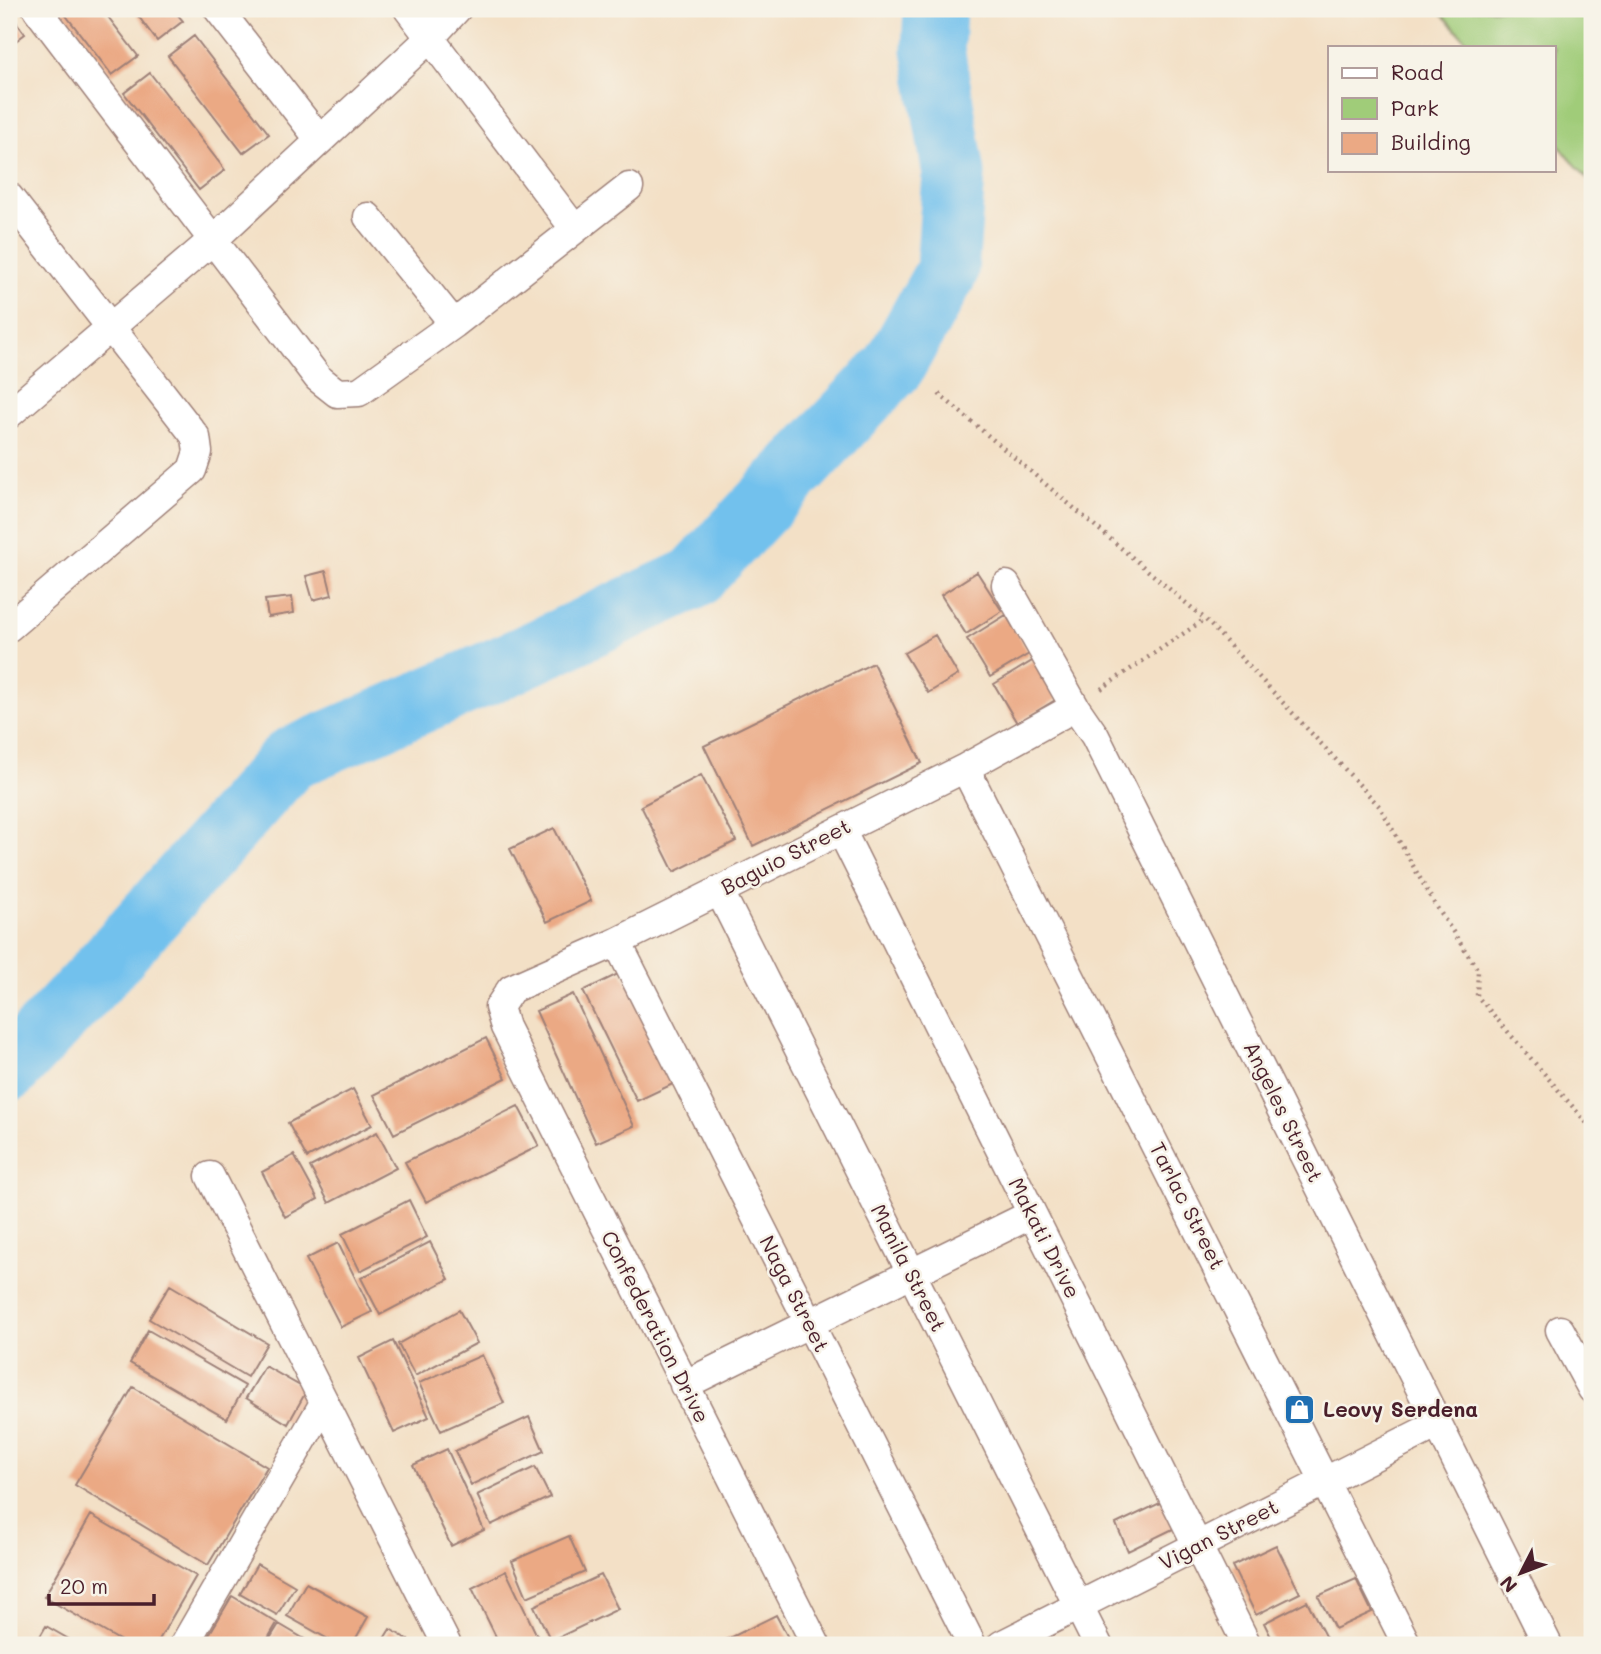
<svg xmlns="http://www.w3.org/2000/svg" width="1601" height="1654" viewBox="0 0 1601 1654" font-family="Mali,sans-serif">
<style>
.green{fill:#a0cc79;stroke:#757652;stroke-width:2}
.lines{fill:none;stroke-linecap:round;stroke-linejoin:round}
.river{stroke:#72c1ed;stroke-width:63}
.building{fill:#eba984}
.minor-casing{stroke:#9e8078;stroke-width:31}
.path{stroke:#9e8078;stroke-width:4.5;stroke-dasharray:2 5;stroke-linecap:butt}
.minor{stroke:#fff;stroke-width:28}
.labels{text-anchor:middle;stroke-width:5;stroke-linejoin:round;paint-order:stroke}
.street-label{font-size:21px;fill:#4a1f2b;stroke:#f7f3e8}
.poi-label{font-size:21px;font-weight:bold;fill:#4a1f2b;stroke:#f7f3e8;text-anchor:start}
</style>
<rect width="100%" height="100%" fill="#f7f3e8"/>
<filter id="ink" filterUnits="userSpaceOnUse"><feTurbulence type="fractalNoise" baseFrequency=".0143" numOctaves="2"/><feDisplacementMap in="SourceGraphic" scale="14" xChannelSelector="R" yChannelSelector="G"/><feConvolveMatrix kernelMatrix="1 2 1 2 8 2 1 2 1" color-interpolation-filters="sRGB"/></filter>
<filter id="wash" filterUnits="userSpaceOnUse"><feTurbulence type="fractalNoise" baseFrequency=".00686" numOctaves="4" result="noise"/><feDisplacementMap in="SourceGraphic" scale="28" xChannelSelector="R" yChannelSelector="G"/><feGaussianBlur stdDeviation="1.57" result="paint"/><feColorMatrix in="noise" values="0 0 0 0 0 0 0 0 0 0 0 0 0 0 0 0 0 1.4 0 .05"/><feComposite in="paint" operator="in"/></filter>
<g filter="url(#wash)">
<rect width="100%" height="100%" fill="#f3e0c6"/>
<path class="green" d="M1438,9H1592V184L1554,140V47H1472Z"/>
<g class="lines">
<path class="river" d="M9,1070L93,980L290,759L509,664L694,578L894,366L947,271L954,174L933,49L935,9"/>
</g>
<g id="blocks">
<path class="building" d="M61,9H102L138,56L112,75Z
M133,9H173L183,21L157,41Z
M9,12L25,34L9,46Z
M194,36L269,134L243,153L168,56Z
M150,73L225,170L199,190L124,93Z
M326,571L332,595L313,600L306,576Z
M977,572L1002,611L966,634L941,595Z
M292,597L294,613L268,617L265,600Z
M1006,615L1029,654L990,677L967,639Z
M935,635L958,675L928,693L904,653Z
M1034,660L1057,699L1017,723L994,684Z
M873,663L922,763L753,846L704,746Z
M701,775L736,841L674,872L641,806Z
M554,828L591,901L547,922L510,849Z
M622,972L677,1082L637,1101L583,991Z
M573,994L634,1126L596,1143L536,1011Z
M486,1038L506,1078L394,1134L374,1095Z
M353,1089L372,1125L307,1158L288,1123Z
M518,1106L539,1146L426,1202L405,1162Z
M377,1132L396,1168L329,1203L310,1167Z
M294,1155L318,1199L285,1217L262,1172Z
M409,1200L427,1237L360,1271L342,1234Z
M430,1242L449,1279L380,1315L361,1278Z
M338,1243L372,1312L341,1327L306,1259Z
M170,1285L267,1343L247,1377L149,1319Z
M459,1310L477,1343L415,1376L398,1344Z
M148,1330L245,1386L227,1419L130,1363Z
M393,1341L429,1417L394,1433L359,1358Z
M482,1355L504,1403L441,1431L419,1383Z
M265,1366L307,1390L288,1424L246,1398Z
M133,1387L267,1467L208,1565L75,1485Z
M529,1417L544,1451L471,1485L455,1451Z
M447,1449L484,1530L451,1546L413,1465Z
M535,1467L550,1497L491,1525L477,1495Z
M1162,1502L1175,1528L1128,1551L1116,1524Z
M91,1515L196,1576L156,1645H128L44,1597Z
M569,1536L585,1572L527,1597L512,1561Z
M1276,1545L1300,1593L1256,1615L1232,1566Z
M257,1564L295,1586L277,1615L240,1594Z
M506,1571L541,1644L539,1645H500L472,1588Z
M601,1575L618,1609L551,1641L534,1606Z
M1356,1579L1372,1612L1335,1629L1318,1596Z
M306,1583L368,1617L352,1645H339L287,1616Z
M232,1596L277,1623L264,1645H218L207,1638Z
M1307,1601L1326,1638L1312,1645H1275L1264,1623Z
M776,1615L792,1645H715L720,1643Z
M279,1624L311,1643L310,1645H266Z
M46,1626L79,1645H35Z
M390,1629L417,1645H380Z"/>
</g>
</g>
<g filter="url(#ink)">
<use href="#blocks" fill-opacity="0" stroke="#9e8078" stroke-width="2"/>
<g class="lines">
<defs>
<path id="minor" d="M37,9L318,378L337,393L359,392L454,324L629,187
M218,9L319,139
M408,9L574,228
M9,197L196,437L198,452L192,470L9,627
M368,217L454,324
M9,414L214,239L430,38L457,9
M1006,585L1075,707L1095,736L1548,1645
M965,768L1407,1645
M841,830L1247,1645
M719,890L1098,1645
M617,942L972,1645
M210,1176L447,1645
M1560,1330L1592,1389
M684,1385L1032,1214
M184,1645L324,1403
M816,1645L505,1027L499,1007L511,989L617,942L965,768L1075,707
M1001,1645L1438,1424"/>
</defs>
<use href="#minor" class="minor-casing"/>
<path class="path" d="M939,394L1205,619L1380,807L1434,903L1478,970L1477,996L1592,1129
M1101,689L1205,619"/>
<use href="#minor" class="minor"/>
</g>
</g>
<defs>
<symbol id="shop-square" viewBox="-11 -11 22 22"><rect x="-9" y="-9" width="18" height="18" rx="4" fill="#1f6fb2" stroke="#f7f3e8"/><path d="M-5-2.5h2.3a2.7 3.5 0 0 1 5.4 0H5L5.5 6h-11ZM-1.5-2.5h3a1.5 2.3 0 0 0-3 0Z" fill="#fff"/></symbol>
</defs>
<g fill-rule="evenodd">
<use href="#shop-square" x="1282" y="1392" width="35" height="35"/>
</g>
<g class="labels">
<g class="street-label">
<text transform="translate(786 857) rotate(-27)" y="7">Baguio Street</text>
<text transform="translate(1283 1112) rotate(64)" y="7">Angeles Street</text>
<text transform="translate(1187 1206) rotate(63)" y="7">Tarlac Street</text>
<text transform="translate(1044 1238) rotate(63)" y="7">Makati Drive</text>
<text transform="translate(908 1268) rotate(63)" y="7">Manila Street</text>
<text transform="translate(794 1294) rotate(63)" y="7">Naga Street</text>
<text transform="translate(655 1327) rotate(63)" y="7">Confederation Drive</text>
<text transform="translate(1219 1535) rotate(-27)" y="7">Vigan Street</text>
</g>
<g class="poi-label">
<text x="1323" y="1417">Leovy Serdena</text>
</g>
</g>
<rect width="1601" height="1654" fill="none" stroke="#f7f3e8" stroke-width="35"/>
<rect x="1328" y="46" width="228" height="126" fill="#f7f3e8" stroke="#b29e9c" stroke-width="2"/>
<rect x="1342" y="68" width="35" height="10" fill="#ffffff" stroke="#b29e9c" stroke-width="2"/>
<text x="1391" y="80" font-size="21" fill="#4a1f2b">Road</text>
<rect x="1342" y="98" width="35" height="21" fill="#a0cc79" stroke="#b29e9c" stroke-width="2"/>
<text x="1391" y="116" font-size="21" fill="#4a1f2b">Park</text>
<rect x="1342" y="133" width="35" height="21" fill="#eba984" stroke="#b29e9c" stroke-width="2"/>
<text x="1391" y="150" font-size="21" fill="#4a1f2b">Building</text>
<g transform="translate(1521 1573) rotate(228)" stroke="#f7f3e8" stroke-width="5" paint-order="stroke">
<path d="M0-5L12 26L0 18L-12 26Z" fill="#4a1f2b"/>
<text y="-10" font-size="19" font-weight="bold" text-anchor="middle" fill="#4a1f2b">N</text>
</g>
<path d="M49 1594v10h105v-10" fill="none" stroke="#4a1f2b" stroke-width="3.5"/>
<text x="60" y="1594" font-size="21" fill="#4a1f2b" stroke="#f7f3e8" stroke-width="5" paint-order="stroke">20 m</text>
</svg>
